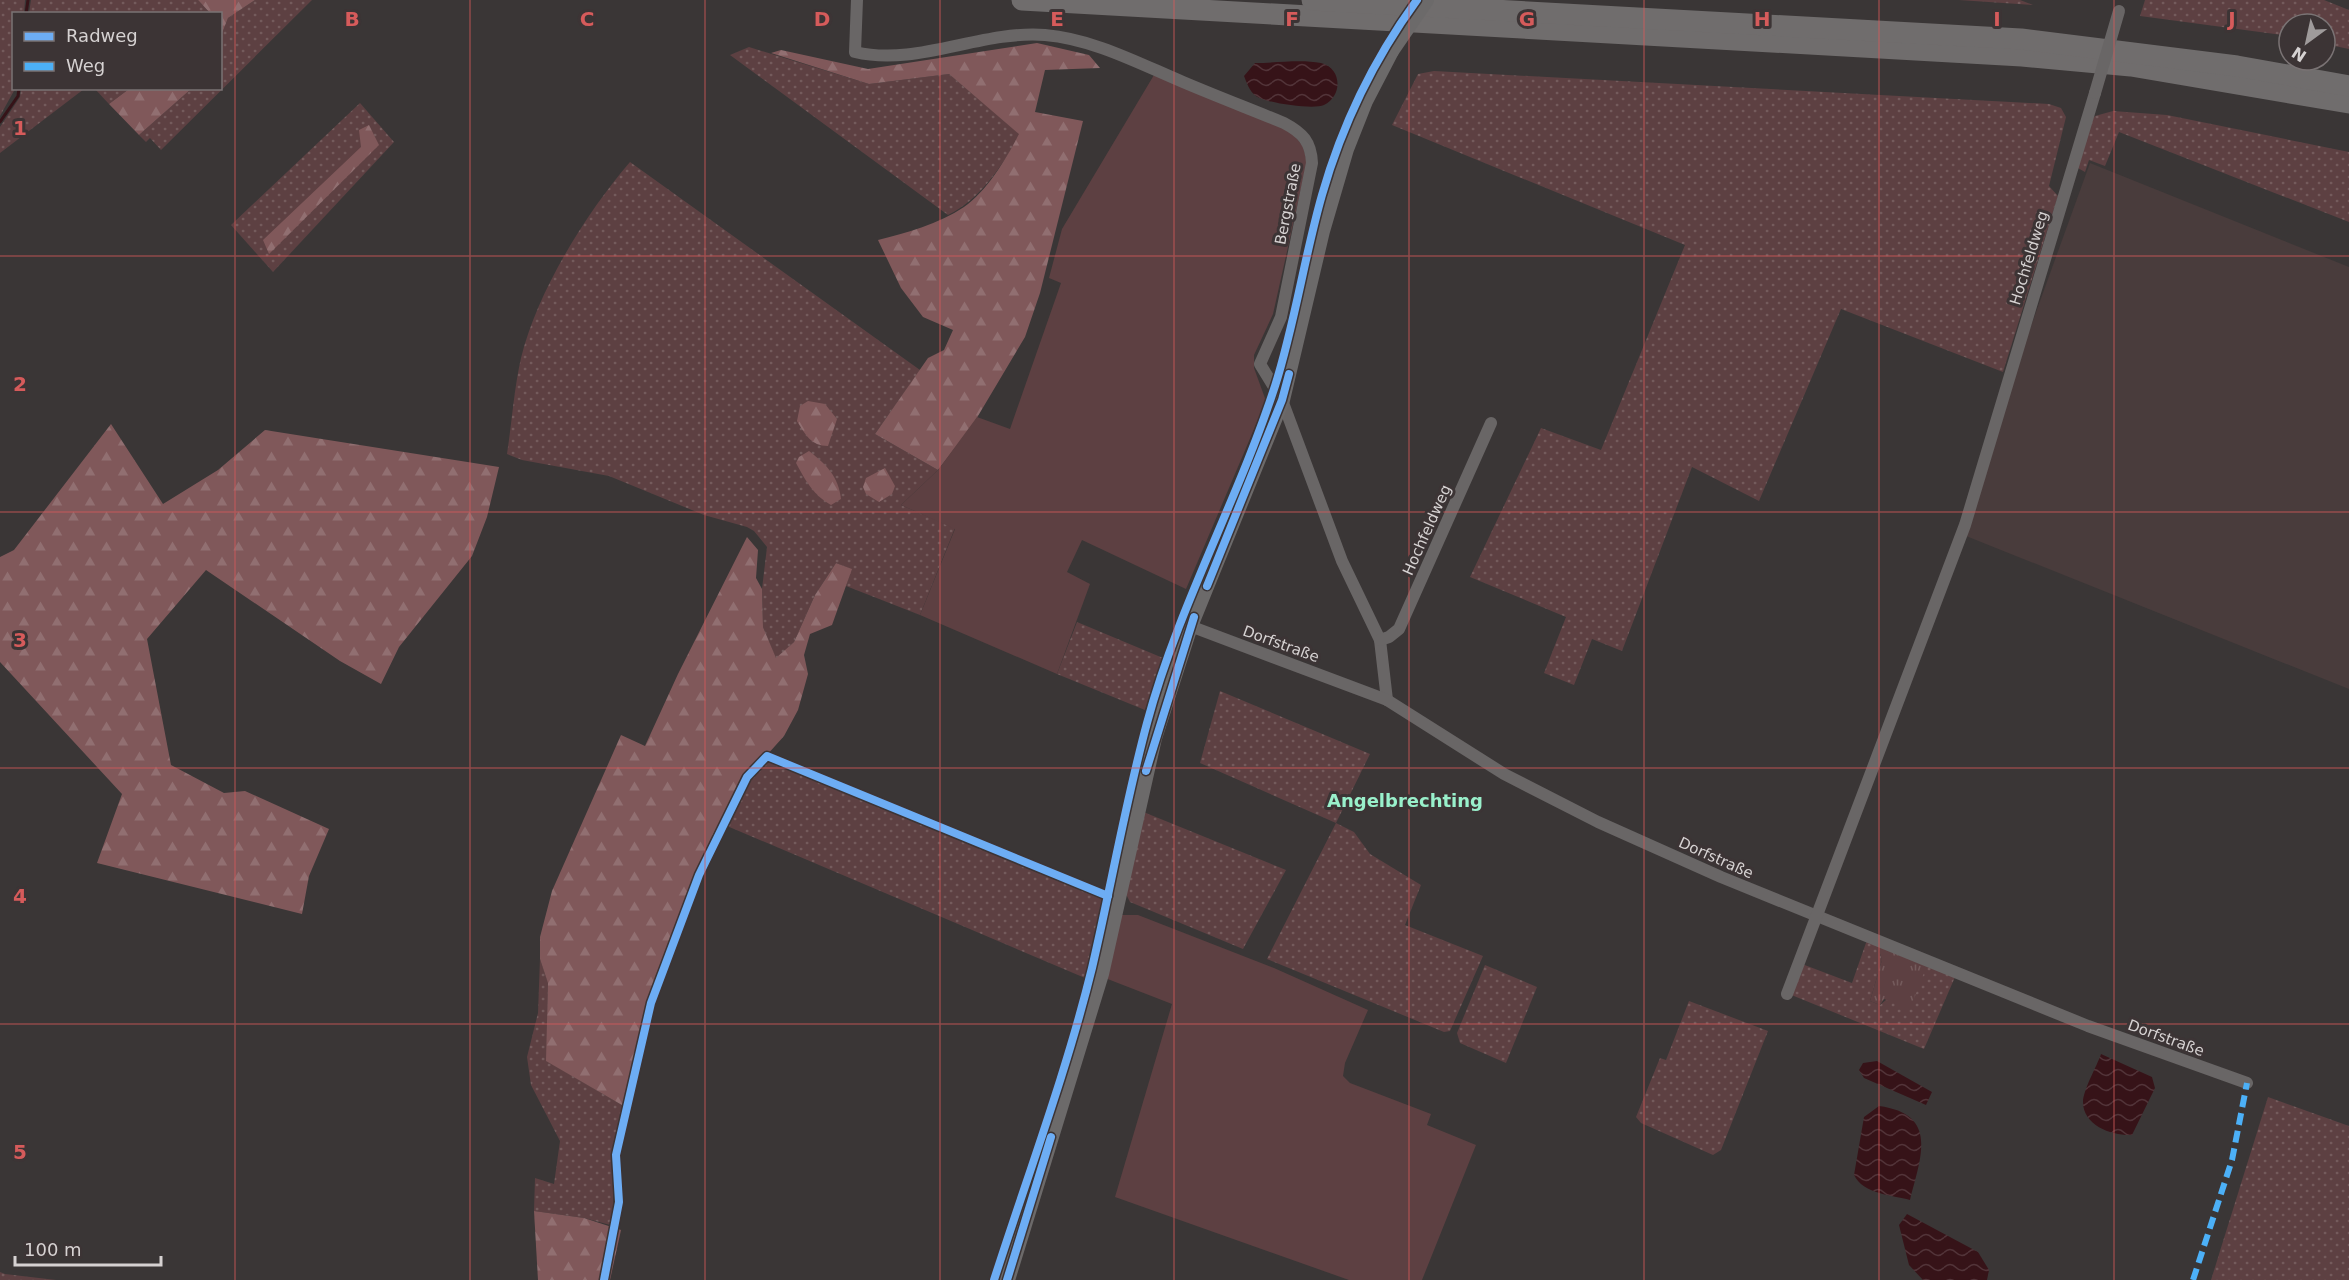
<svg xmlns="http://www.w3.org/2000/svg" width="2349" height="1280" font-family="'DejaVu Sans',sans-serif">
<defs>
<pattern id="grass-dots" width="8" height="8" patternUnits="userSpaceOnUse" patternTransform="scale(1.5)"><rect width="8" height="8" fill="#5d4042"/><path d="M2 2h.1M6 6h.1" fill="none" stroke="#745b5c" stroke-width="1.8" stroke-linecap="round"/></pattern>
<pattern id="forest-firs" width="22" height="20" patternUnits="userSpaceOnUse" patternTransform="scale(1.5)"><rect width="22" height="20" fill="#80585a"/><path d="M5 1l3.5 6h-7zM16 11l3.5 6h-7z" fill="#916f71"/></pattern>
<pattern id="park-tufts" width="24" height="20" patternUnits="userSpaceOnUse" patternTransform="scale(1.5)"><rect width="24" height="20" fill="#5d4042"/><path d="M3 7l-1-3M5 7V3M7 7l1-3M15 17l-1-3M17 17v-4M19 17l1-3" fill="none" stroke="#745b5c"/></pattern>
<pattern id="water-waves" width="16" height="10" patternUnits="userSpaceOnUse" patternTransform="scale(1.5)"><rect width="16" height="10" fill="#361318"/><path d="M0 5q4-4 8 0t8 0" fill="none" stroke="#523439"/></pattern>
</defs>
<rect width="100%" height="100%" fill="#3a3636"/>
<!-- built -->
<polygon fill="#493c3c" points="2090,163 2349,267 2349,689 1966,536 2023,348"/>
<!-- grass -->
<g fill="url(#grass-dots)">
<polygon points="0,0 25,0 24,13 14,14 15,89 0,116"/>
<polygon points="31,0 198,0 210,13 29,13"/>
<polygon points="255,0 312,0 161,150 150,138 146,142 139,135 191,89 220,88 221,36 228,18"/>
<polygon points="1959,0 2020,0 2033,5"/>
<polygon points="2145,0 2324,0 2349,10 2349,49 2325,44 2325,24 2289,24 2289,36 2140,16"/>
<path d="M749,47L869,84L949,74L1020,134C1002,166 981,199 948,215L730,55Z"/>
<polygon points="1434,71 2049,104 2061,108 2066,117 2049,186 2058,196 2003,372 1841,309 1759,501 1692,467 1622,651 1592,639 1574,685 1544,673 1566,617 1470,577 1541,428 1601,450 1685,245 1392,125 1418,74"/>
<polygon points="21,89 84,89 0,153 0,127 20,97"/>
<polygon points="95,89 129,89 109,104"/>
<polygon points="360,103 394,142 273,272 231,225"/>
<polygon points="2113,111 2167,115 2349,152 2349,222 2119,132 2105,166 2089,160 2085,172 2076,167 2088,125 2095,116"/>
<path d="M630,162L920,370L875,434L938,470L901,505L955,528L920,615L846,586L851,569L836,563L815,595L794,642L776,659L763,627L762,589L767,547L754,531L747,527L704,515L609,476L522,460L507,454C512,422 514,389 521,358C537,292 586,213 630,162Z"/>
<polygon points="1077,622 1163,658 1145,710 1057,674"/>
<polygon points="1220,691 1370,754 1336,823 1354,832 1370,854 1421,885 1405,925 1483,956 1450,1031 1444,1032 1267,959 1336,823 1200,763"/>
<polygon points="767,760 1102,899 1085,978 727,826 750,777"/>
<polygon points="1141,811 1286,870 1243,949 1130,902 1124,890"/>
<polygon points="1867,940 1877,944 1882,960 1870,1001 1880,1005 1927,965 1955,977 1924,1049 1789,994 1802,964 1852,983"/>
<polygon points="540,959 548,982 547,1061 627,1108 613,1178 614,1226 584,1218 534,1211 535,1178 554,1184 560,1141 531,1085 527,1057 538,1013"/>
<polygon points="1485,965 1537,987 1506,1063 1460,1043 1457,1033"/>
<polygon points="1689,1001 1768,1031 1721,1150 1713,1155 1641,1123 1636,1117 1660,1058 1666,1060"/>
<polygon points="2268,1097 2349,1126 2349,1280 2211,1280"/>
<polygon points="0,1272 5,1274 56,1280 0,1280"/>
</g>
<!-- forest -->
<g fill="url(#forest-firs)">
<polygon points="198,0 255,0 228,18 221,36 220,14 210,13"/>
<path d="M1037,43L1089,55L1100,68L1045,70L1035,112L1083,121L1040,293L1025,337L972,426L938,470L875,434L928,358L944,350L953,330L923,317L901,288L878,240C906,233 939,224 964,207C987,191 1006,159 1019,134L949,74L869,84L771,53L781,50L868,69Z"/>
<polygon points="129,89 129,88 191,89 139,135 109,104"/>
<polygon points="369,125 379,145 269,254 263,240 361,147 359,130"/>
<path d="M808,401L825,404L837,419L828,446C811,446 805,434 797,421L800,406Z"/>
<polygon points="111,424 163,504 218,470 265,430 499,467 487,517 472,556 399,647 381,684 340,661 206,570 147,639 171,765 224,793 245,791 329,829 309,876 302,914 97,863 122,794 0,662 0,557 14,550"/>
<path d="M809,451C827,465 838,476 841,499L831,505C814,496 805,480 796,463L799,457Z"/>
<polygon points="885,468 895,486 892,494 879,502 866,494 863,487 866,478"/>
<polygon points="747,537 758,550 756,578 762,589 763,627 776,658 794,642 815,595 836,563 852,569 832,625 810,634 804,655 808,674 798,710 784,736 747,777 699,875 651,1003 627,1108 546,1061 548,983 540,959 540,937 552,891 621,735 645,746 678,674"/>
<polygon points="534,1211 584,1218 621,1230 610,1280 538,1280"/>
</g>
<!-- park -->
<polygon fill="url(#park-tufts)" points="1877,944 1927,965 1910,1009 1884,999 1880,1005 1870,1001 1882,960"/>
<!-- garden -->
<g fill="#5d4042">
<polygon points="1154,75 1289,129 1303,146 1307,162 1273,314 1254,355 1254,368 1266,401 1186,589 1082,540 1067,572 1090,584 1057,674 920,615 955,529 901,505 938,470 977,417 1010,429 1061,283 1049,278 1062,229"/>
<polygon points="1119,915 1138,915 1274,968 1368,1010 1345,1063 1343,1076 1350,1083 1431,1114 1427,1125 1476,1145 1422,1280 1349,1280 1115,1197 1172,1004 1105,978"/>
</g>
<!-- water -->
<g fill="url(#water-waves)">
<path d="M1255,63C1275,63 1301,59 1321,63C1342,68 1343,96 1324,105C1314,110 1265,103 1256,96C1249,91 1247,83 1244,76Z"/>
<path d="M2101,1054L2152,1077L2155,1088L2132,1135C2113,1136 2083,1126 2083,1102C2083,1090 2097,1066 2101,1054Z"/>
<polygon points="1877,1061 1932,1092 1926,1105 1864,1078 1859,1070 1863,1063"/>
<path d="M1879,1106C1939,1114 1921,1157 1910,1200C1892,1195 1863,1194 1854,1175L1864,1117Z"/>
<polygon points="1907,1214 1978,1252 1989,1270 1987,1280 1923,1280 1909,1265 1899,1225"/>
</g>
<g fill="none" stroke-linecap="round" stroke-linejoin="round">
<!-- stream -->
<g stroke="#361318" stroke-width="3">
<polyline points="26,14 28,0"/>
<polyline points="0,122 18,96 19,88"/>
</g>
<!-- street -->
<g stroke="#696666" stroke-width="12">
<path d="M857,0L855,52C917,67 981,30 1045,35C1093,39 1138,63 1183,82C1216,96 1250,109 1284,123C1303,133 1311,142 1312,163L1281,317L1260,364L1282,400L1342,561L1380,640L1387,700"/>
<polyline points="1190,626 1387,700 1504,774 1598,822 1721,877 2088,1026 2247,1083"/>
<polyline points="1380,640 1389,637 1399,629 1491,423"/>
<polyline points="1787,994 1965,525 2095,93"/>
</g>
<!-- secondary -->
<polyline stroke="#6c6a6a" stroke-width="16" points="1007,1280 1101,974 1154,738 1190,626 1282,400 1322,231 1346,149 1365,101 1391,51"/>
<!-- highway -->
<g stroke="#706d6d" stroke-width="21">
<polyline points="1022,0 2022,56 2131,66 2349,103"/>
<polyline points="1312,0 2021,39 2237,66 2349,86"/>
</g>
<!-- street-bridge -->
<polyline stroke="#696666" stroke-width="12" points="2095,93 2119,11"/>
<!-- secondary-bridge -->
<polyline stroke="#6c6a6a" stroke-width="16" points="1391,51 1426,0"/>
<!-- quiet -->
<polyline stroke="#4cb0f7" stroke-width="6" stroke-dasharray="12 6" stroke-linecap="butt" points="2193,1280 2232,1160 2247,1083"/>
<defs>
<g id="cycleway">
<polyline points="1207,586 1282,400 1289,374"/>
<polyline points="1146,771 1194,617"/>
<polyline points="604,1280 619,1202 616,1155 651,1003 699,875 747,777 767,756 1108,896"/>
<path d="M994,1280C1027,1177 1066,1074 1092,968C1111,887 1125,804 1147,723C1178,607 1238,500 1275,386C1295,323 1304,258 1322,195C1342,125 1374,59 1417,0"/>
<polyline points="1007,1280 1051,1137"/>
</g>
</defs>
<!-- cycleway casing -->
<use href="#cycleway" stroke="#3c3435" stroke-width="11"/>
<!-- cycleway -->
<use href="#cycleway" stroke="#6dadf4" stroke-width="8"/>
</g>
<!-- grid -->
<path fill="none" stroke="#d65b5b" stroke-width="1.5" stroke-opacity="0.55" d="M235,0V1280M470,0V1280M705,0V1280M940,0V1280M1174,0V1280M1409,0V1280M1644,0V1280M1879,0V1280M2114,0V1280M0,256H2349M0,512H2349M0,768H2349M0,1024H2349"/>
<g text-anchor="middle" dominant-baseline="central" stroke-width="6" stroke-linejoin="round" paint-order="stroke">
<!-- street labels -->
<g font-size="15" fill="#d6d2d2" stroke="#3c3435">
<text transform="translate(1288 204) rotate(-79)">Bergstraße</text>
<text transform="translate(2029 258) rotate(-73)">Hochfeldweg</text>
<text transform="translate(1427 530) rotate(-66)">Hochfeldweg</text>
<text transform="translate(1281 644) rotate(20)">Dorfstraße</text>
<text transform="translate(1716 858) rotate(24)">Dorfstraße</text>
<text transform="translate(2166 1038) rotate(20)">Dorfstraße</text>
</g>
<!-- quarter labels -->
<g font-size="18" font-weight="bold" fill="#99f0cb" stroke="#3c3435">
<text x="1405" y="800">Angelbrechting</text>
</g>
</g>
<g font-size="20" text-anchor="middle" font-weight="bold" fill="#d65b5b" stroke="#3c3435" stroke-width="6" stroke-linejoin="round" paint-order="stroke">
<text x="352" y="26">B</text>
<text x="587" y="26">C</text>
<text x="822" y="26">D</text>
<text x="1057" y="26">E</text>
<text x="1292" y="26">F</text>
<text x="1527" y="26">G</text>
<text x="1762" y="26">H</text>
<text x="1997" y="26">I</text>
<text x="2232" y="26">J</text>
<text x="20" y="135">1</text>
<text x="20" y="391">2</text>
<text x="20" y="647">3</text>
<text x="20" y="903">4</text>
<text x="20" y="1159">5</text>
</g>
<!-- legend -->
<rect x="12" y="12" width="210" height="78" fill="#3c3435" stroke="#7a7374" stroke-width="1.5"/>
<rect x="24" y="32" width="30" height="9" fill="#6dadf4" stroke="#7a7374" stroke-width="1.5"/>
<text x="66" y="42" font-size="18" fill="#d6d2d2">Radweg</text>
<rect x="24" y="62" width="30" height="9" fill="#4cb0f7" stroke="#7a7374" stroke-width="1.5"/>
<text x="66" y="72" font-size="18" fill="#d6d2d2">Weg</text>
<!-- north arrow -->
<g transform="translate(2307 42) rotate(213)"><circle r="28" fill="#3c3435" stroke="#7a7374" stroke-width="1.5"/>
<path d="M0-4.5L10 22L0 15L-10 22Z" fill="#9f9b9b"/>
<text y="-9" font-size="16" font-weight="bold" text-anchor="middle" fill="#d6d2d2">N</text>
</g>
<!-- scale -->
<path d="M15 1256v9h146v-9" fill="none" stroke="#d6d2d2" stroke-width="3"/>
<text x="24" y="1256" font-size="18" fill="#d6d2d2" stroke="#3c3435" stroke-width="4.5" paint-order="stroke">100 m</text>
</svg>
